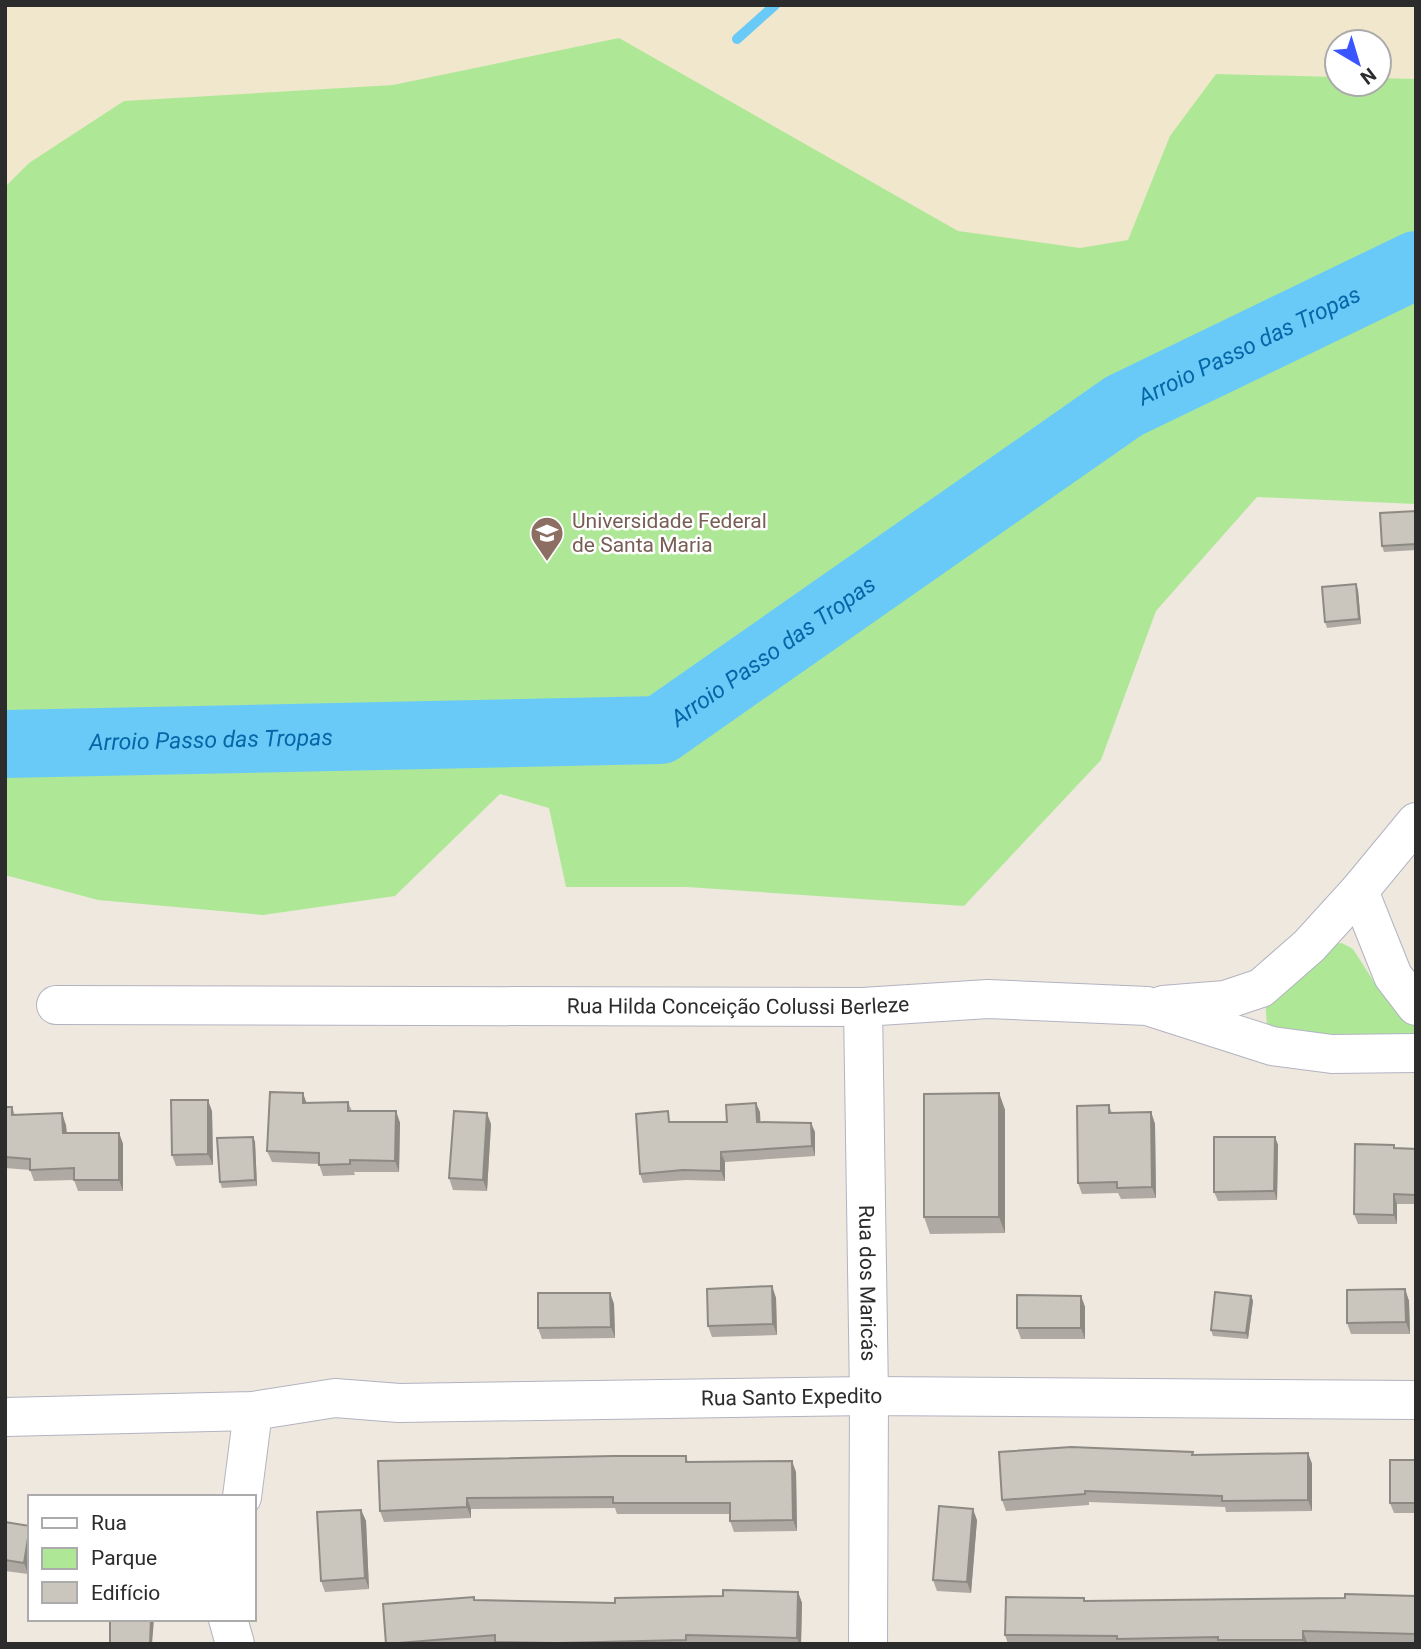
<svg xmlns="http://www.w3.org/2000/svg" width="1421" height="1649" font-family="Roboto,sans-serif">
<rect width="100%" height="100%" fill="#efe8de"/>
<!-- education -->
<path fill="#f1e7cc" fill-rule="evenodd" d="M5,5H1416V355L5,793ZM1337,42H1379V84H1337Z"/>
<!-- green -->
<g fill="#aee897">
<polygon points="619,38 958,231 1080,248 1128,240 1170,136 1216,74 1337,77 1337,84 1379,84 1379,78 1416,79 1416,504 1257,497 1156,611 1101,760 964,906 687,887 566,887 549,808 500,794 395,896 263,915 98,900 5,875 5,187 29,163 124,101 393,85"/>
<polygon points="1342,943 1353,949 1381,993 1416,1026 1416,1039 1324,1041 1267,1027 1265,997 1329,944"/>
</g>
<g fill="none" stroke-linecap="round" stroke-linejoin="round">
<!-- stream -->
<polyline stroke="#6acaf7" stroke-width="10" points="737,39 775,5"/>
<!-- river -->
<path stroke="#6acaf7" stroke-width="68" id="s1" d="M5,744L660,730L1124,406L1416,265"/>
<defs>
<g id="minor">
<polyline points="1359,891 1393,976 1416,1006"/>
<path id="s2" d="M56,1005L863,1007L988,999L1147,1006L1272,1046L1332,1054L1416,1053"/>
<polyline points="1163,1005 1225,1000 1261,988 1309,946 1359,891 1416,822"/>
<path id="s3" d="M863,1007L869,1396L868,1644"/>
<path id="s4" d="M5,1417L253,1411L335,1398L399,1403L869,1396L1416,1400"/>
<polyline points="242,1497 253,1411"/>
<polyline points="228,1619 235,1644"/>
</g>
</defs>
<!-- minor casing -->
<use href="#minor" stroke="#b2b3c1" stroke-width="40"/>
<!-- minor -->
<use href="#minor" stroke="#fff" stroke-width="38"/>
</g>
<!-- wall -->
<g fill="#aea9a3">
<polygon points="1416,511 1416,550 1384,552 1382,546"/>
<polygon points="1358,590 1361,624 1327,628 1325,622"/>
<polygon points="999,1093 1005,1110 1005,1233 930,1234 924,1217"/>
<polygon points="348,1102 352,1111 396,1111 400,1123 399,1172 354,1172 355,1175 323,1176 319,1164 272,1162 267,1151 307,1103"/>
<polygon points="1109,1105 1112,1113 1151,1112 1155,1124 1156,1198 1121,1199 1118,1193 1082,1194 1078,1183"/>
<polygon points="5,1107 12,1107 15,1115 66,1125 67,1133 119,1133 123,1144 123,1191 78,1191 74,1180 34,1181 30,1170 5,1168"/>
<polygon points="212,1111 213,1165 176,1166 172,1155"/>
<polygon points="760,1112 760,1122 815,1132 815,1156 725,1162 725,1181 686,1180 643,1183 640,1174 672,1122 727,1122"/>
<polygon points="491,1124 487,1191 453,1190 449,1178"/>
<polygon points="253,1137 255,1142 257,1186 222,1188 220,1182"/>
<polygon points="1275,1137 1278,1145 1277,1200 1218,1201 1214,1192"/>
<polygon points="1396,1148 1416,1149 1416,1204 1397,1204 1397,1224 1358,1224 1354,1214"/>
<polygon points="772,1286 776,1298 777,1335 712,1337 708,1326"/>
<polygon points="1405,1289 1409,1301 1410,1334 1351,1334 1347,1323"/>
<polygon points="610,1293 614,1304 615,1338 542,1339 538,1328"/>
<polygon points="1081,1296 1085,1307 1085,1339 1021,1339 1017,1328"/>
<polygon points="1251,1296 1253,1301 1248,1339 1213,1336 1211,1330"/>
<polygon points="1308,1453 1312,1464 1312,1511 1226,1512 1225,1507 1089,1502 1089,1505 1006,1511 1002,1500 1194,1455"/>
<polygon points="686,1456 688,1462 796,1472 797,1531 734,1532 730,1521 730,1514 617,1514 615,1508 471,1509 471,1518 384,1522 380,1511"/>
<polygon points="1416,1460 1416,1513 1394,1513 1390,1503"/>
<polygon points="361,1510 366,1521 369,1589 325,1592 321,1581"/>
<polygon points="977,1520 971,1593 937,1591 933,1580"/>
<polygon points="5,1522 30,1526 30,1565 28,1574 5,1571"/>
<polygon points="798,1592 802,1603 801,1644 386,1644 475,1600 615,1603"/>
<polygon points="1416,1596 1416,1644 1307,1642 1307,1644 1008,1644 1005,1635 1085,1601 1345,1598"/>
</g>
<!-- shaded-wall -->
<g fill="#8d8a84">
<polygon points="1356,584 1358,590 1361,624 1359,619"/>
<polygon points="303,1093 307,1104 303,1103"/>
<polygon points="999,1093 1005,1110 1005,1233 999,1217"/>
<polygon points="208,1100 212,1111 213,1165 208,1154"/>
<polygon points="756,1103 760,1112 761,1132 757,1122"/>
<polygon points="396,1111 400,1123 399,1172 395,1161"/>
<polygon points="1151,1112 1155,1124 1156,1198 1152,1187"/>
<polygon points="62,1113 66,1125 67,1144 63,1133"/>
<polygon points="487,1113 491,1124 487,1191 483,1180"/>
<polygon points="811,1123 815,1132 815,1156 812,1146"/>
<polygon points="119,1133 123,1144 123,1191 119,1180"/>
<polygon points="253,1137 255,1142 257,1186 255,1180"/>
<polygon points="1275,1137 1278,1145 1277,1200 1274,1191"/>
<polygon points="721,1152 725,1162 725,1181 721,1171"/>
<polygon points="1394,1194 1397,1204 1397,1224 1394,1215"/>
<polygon points="772,1286 776,1298 777,1335 773,1324"/>
<polygon points="1405,1289 1409,1301 1410,1334 1406,1322"/>
<polygon points="610,1293 614,1304 615,1338 611,1327"/>
<polygon points="1081,1296 1085,1307 1085,1339 1081,1328"/>
<polygon points="1251,1296 1253,1301 1248,1339 1246,1333"/>
<polygon points="1308,1453 1312,1464 1312,1511 1308,1500"/>
<polygon points="792,1461 796,1472 797,1531 793,1520"/>
<polygon points="467,1498 471,1509 471,1518 467,1507"/>
<polygon points="973,1509 977,1520 971,1593 967,1582"/>
<polygon points="361,1510 366,1521 369,1589 365,1578"/>
<polygon points="30,1530 30,1565 28,1574 24,1563"/>
<polygon points="798,1592 802,1603 801,1644 799,1644 797,1638"/>
<polygon points="151,1619 154,1619 152,1644 150,1644"/>
<polygon points="1303,1631 1307,1642 1307,1644 1304,1644 1303,1640"/>
</g>
<!-- building -->
<g fill="#cac5bd" stroke="#8d8a84" stroke-width="2">
<polygon points="1416,511 1416,544 1382,546 1380,513"/>
<polygon points="1356,584 1359,619 1325,622 1322,587"/>
<polygon points="270,1092 303,1093 303,1103 348,1102 348,1111 396,1111 395,1161 350,1160 350,1164 319,1165 319,1153 267,1151"/>
<polygon points="999,1093 999,1217 924,1217 924,1094"/>
<polygon points="171,1100 208,1100 208,1154 172,1155"/>
<polygon points="756,1103 757,1122 811,1123 812,1146 721,1152 721,1171 683,1170 640,1174 636,1114 668,1111 669,1122 727,1122 726,1105"/>
<polygon points="1109,1105 1109,1113 1151,1112 1152,1187 1117,1188 1117,1182 1078,1183 1077,1106"/>
<polygon points="5,1107 12,1107 12,1115 62,1113 63,1133 119,1133 119,1180 74,1180 74,1168 30,1170 30,1159 5,1157"/>
<polygon points="454,1111 487,1113 483,1180 449,1178"/>
<polygon points="253,1137 255,1180 220,1182 217,1138"/>
<polygon points="1214,1137 1275,1137 1274,1191 1214,1192"/>
<polygon points="1355,1144 1394,1145 1394,1148 1416,1149 1416,1195 1394,1194 1394,1215 1354,1214"/>
<polygon points="772,1286 773,1324 708,1326 707,1289"/>
<polygon points="1405,1289 1406,1322 1347,1323 1347,1290"/>
<polygon points="1215,1292 1251,1296 1246,1333 1211,1330"/>
<polygon points="538,1293 610,1293 611,1327 538,1328"/>
<polygon points="1017,1295 1081,1296 1081,1328 1017,1328"/>
<polygon points="1071,1447 1193,1452 1192,1455 1308,1453 1308,1500 1222,1501 1222,1496 1085,1491 1085,1494 1002,1500 999,1452"/>
<polygon points="613,1456 686,1456 686,1462 792,1461 793,1520 730,1521 730,1503 613,1503 613,1497 467,1498 467,1507 380,1511 378,1461"/>
<rect x="1390" y="1460" width="26" height="43"/>
<polygon points="939,1506 973,1509 967,1582 933,1580"/>
<polygon points="361,1510 365,1578 321,1581 317,1512"/>
<polygon points="5,1522 30,1526 24,1563 5,1560"/>
<polygon points="723,1590 798,1592 797,1638 686,1635 686,1640 557,1643 495,1642 495,1635 386,1644 383,1604 474,1597 474,1600 615,1603 615,1598 723,1596"/>
<polygon points="1345,1594 1416,1596 1416,1634 1303,1631 1303,1640 1218,1640 1218,1637 1117,1639 1117,1636 1005,1635 1006,1597 1084,1598 1084,1601 1345,1598"/>
<polygon points="110,1619 151,1619 150,1644 110,1644"/>
</g>
<!-- icons -->
<defs>
<symbol id="university-pin" viewBox="-11 -11 22 30"><path d="M0 17L-7.5 6A9.5 9.5 0 1 1 7.5 6Z" fill="#8d6e63" stroke="#fff"/><path d="M0-5L7-2L0 1L-7-2ZM-4 1L0 2.5L4 1V4Q0 6-4 4Z" fill="#fff"/></symbol>
</defs>
<g fill-rule="evenodd">
<use href="#university-pin" x="528" y="514" width="38" height="52"/>
</g>
<g text-anchor="middle" dominant-baseline="central" stroke-width="5" stroke-linejoin="round" paint-order="stroke">
<!-- education labels -->
<g font-size="21" fill="#785e54" stroke="#fff" text-anchor="start">
<text x="572" y="521">Universidade Federal<tspan x="572" dy="24">de Santa Maria</tspan></text>
</g>
<!-- street labels -->
<g font-size="21" fill="#2c2c2c" stroke="#fff">
<text stroke="none"><textPath href="#s2" startOffset="682">Rua Hilda Conceição Colussi Berleze</textPath></text>
<text stroke="none"><textPath href="#s3" startOffset="276">Rua dos Maricás</textPath></text>
<text stroke="none"><textPath href="#s4" startOffset="788">Rua Santo Expedito</textPath></text>
</g>
<!-- water labels -->
<g font-size="23" font-style="italic" fill="#0467a8" stroke="#fff">
<text stroke="none"><textPath href="#s1" startOffset="1360">Arroio Passo das Tropas</textPath></text>
<text stroke="none"><textPath href="#s1" startOffset="793">Arroio Passo das Tropas</textPath></text>
<text stroke="none"><textPath href="#s1" startOffset="206">Arroio Passo das Tropas</textPath></text>
</g>
</g>
<!-- border -->
<rect width="1421" height="1649" fill="none" stroke="#2c2c2c" stroke-width="14"/>
<!-- legend -->
<rect x="28" y="1495" width="228" height="126" fill="#ffffff" stroke="#ababab" stroke-width="2"/>
<rect x="42" y="1518" width="35" height="10" fill="#ffffff" stroke="#ababab" stroke-width="2"/>
<text x="91" y="1530" font-size="21" fill="#2c2c2c">Rua</text>
<rect x="42" y="1548" width="35" height="21" fill="#aee897" stroke="#ababab" stroke-width="2"/>
<text x="91" y="1565" font-size="21" fill="#2c2c2c">Parque</text>
<rect x="42" y="1582" width="35" height="21" fill="#cac5bd" stroke="#ababab" stroke-width="2"/>
<text x="91" y="1600" font-size="21" fill="#2c2c2c">Edifício</text>
<!-- north arrow -->
<g transform="translate(1358 63) rotate(142)"><circle r="33" fill="#ffffff" stroke="#ababab" stroke-width="2"/>
<path d="M0-5L12 26L0 18L-12 26Z" fill="#3a54ff"/>
<text y="-10" font-size="19" font-weight="bold" text-anchor="middle" fill="#2c2c2c">N</text>
</g>
</svg>
